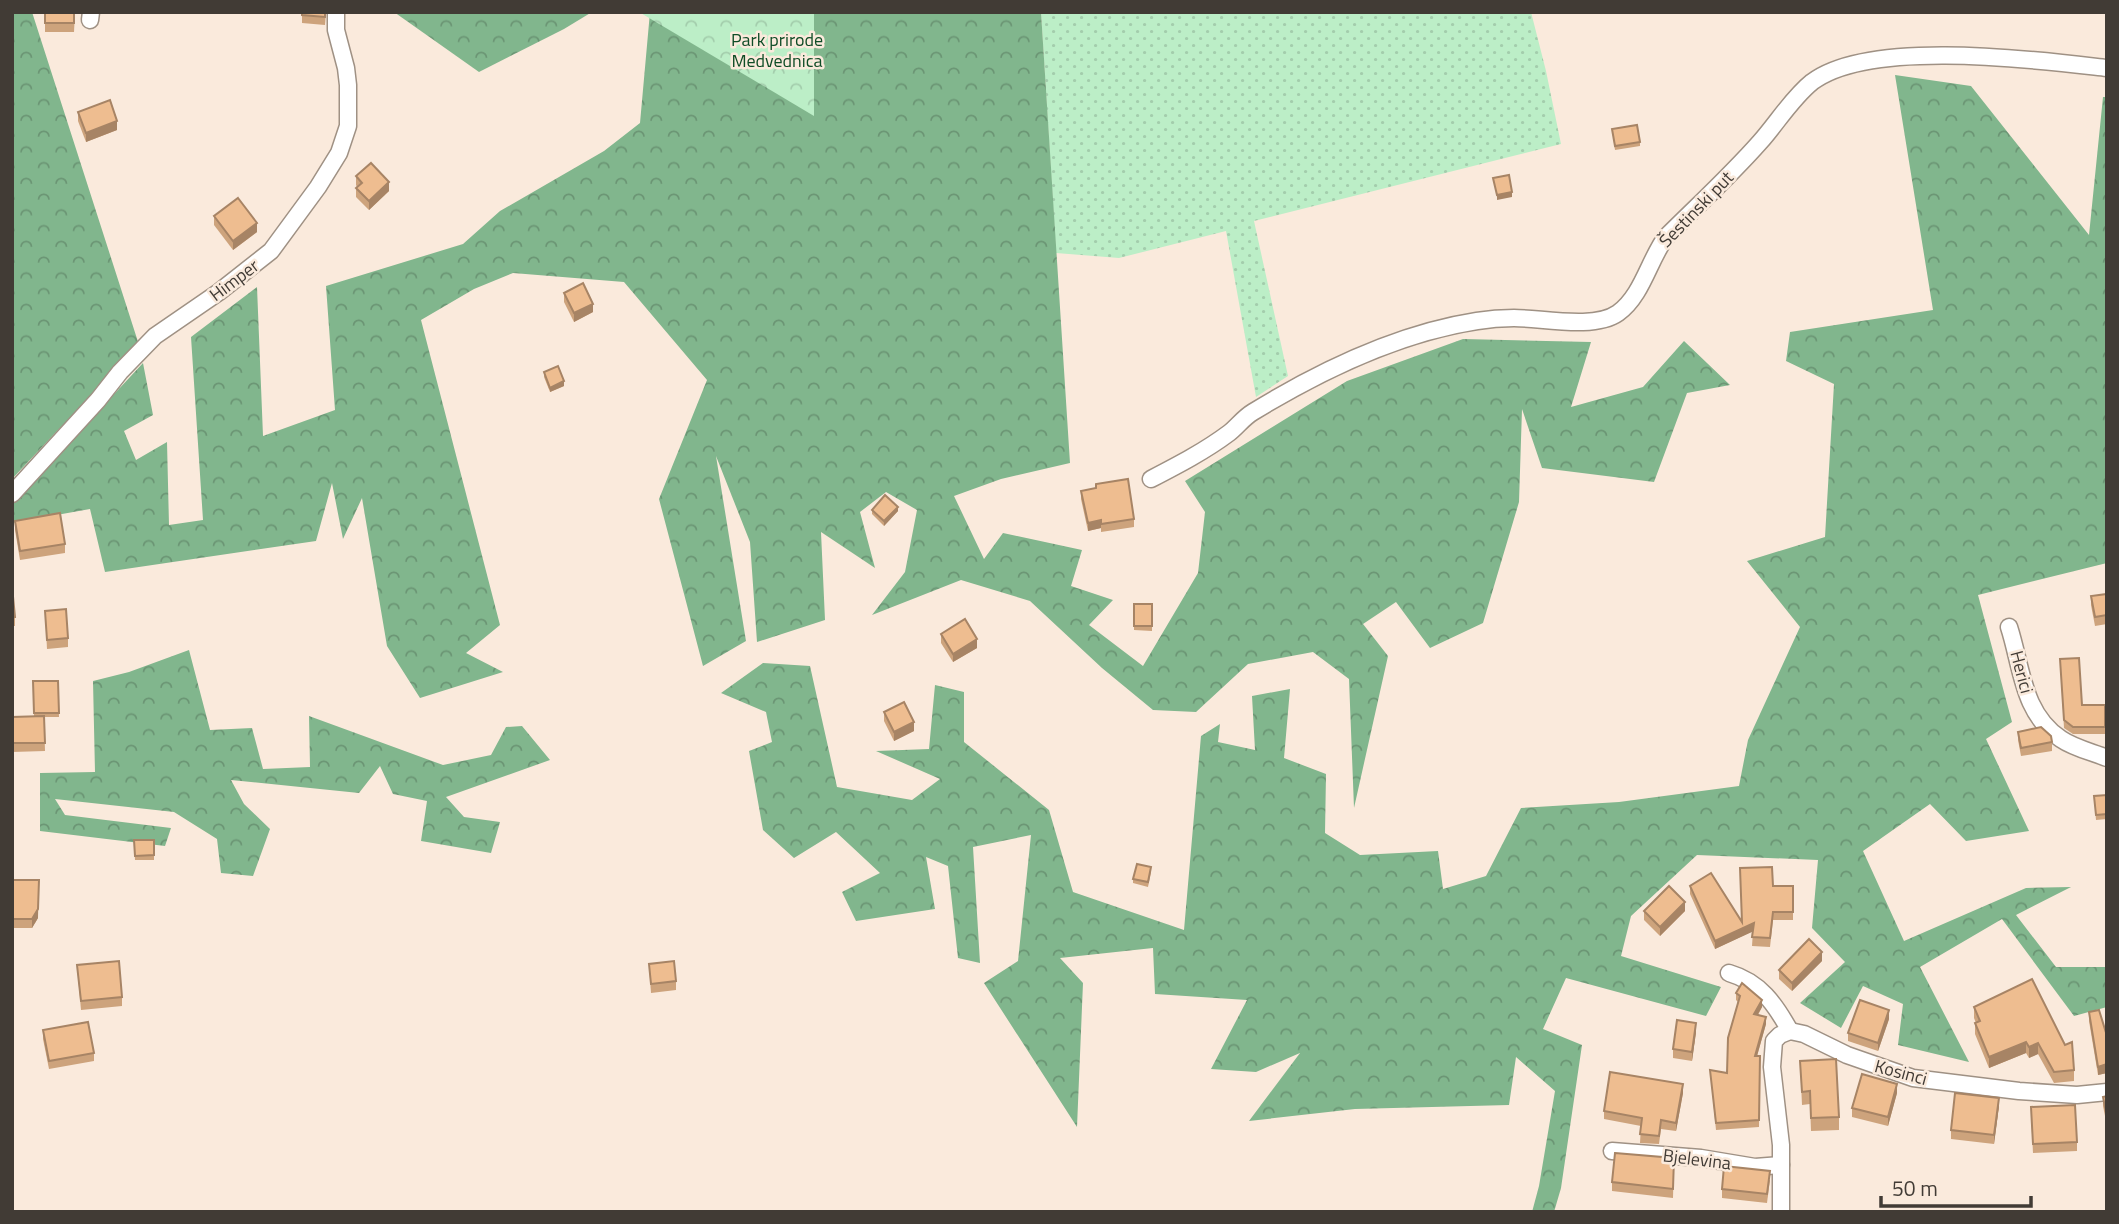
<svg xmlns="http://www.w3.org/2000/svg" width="2119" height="1224" font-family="'Titillium Web',sans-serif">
<defs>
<pattern id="grass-dots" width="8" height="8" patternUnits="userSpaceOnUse" patternTransform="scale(1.75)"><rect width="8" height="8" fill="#bceec7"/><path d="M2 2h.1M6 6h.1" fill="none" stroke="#a3cdac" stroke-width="1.8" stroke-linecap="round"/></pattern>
<pattern id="forest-crowns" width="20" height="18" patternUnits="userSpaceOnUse" patternTransform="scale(1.75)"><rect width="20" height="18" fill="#81b68d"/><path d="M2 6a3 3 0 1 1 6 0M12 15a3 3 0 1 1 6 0" fill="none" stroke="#6b9574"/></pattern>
<pattern id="park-crowns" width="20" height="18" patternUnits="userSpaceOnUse" patternTransform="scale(1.75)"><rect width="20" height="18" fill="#bceec7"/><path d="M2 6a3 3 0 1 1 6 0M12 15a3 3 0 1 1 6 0" fill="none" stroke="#a3cdac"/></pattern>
</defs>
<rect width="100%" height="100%" fill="#faeadc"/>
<!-- grass -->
<polygon fill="url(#grass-dots)" points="1041,12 1531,12 1546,71 1561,144 1254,221 1288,376 1256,397 1226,231 1119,258 1056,253"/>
<!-- forest -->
<g fill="url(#forest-crowns)">
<polygon points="12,12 32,12 140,348 59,429 12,479"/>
<polygon points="394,12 592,12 564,29 479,72"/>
<polygon points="650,12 1041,12 1070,463 1001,479 954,496 984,559 1003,533 1082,550 1071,586 1113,600 1089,625 1143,666 1198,573 1205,512 1185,481 1347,381 1463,339 1591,342 1571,407 1643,387 1684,341 1730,385 1687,393 1654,482 1542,468 1522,409 1519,502 1483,623 1430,648 1396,602 1363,624 1388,656 1354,808 1349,679 1313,652 1248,664 1196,712 1153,710 1102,668 1030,601 961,580 872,615 905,572 917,510 886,492 860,512 875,568 821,532 825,620 757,642 750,542 716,456 746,641 703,666 659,499 707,380 624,282 513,273 474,289 421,320 500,625 466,653 503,672 420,698 387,646 362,498 343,539 332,483 316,541 105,572 90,509 12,523 12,504 143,363 153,415 124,431 136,460 167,442 169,525 203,520 191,337 257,287 263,436 335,410 326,286 463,244 500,211 604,151 640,123"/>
<polygon points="1895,75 1971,86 2089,235 2103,97 2107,97 2107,563 1978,595 2012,722 1986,739 2029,831 1966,841 1930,804 1863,851 1904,941 2026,888 2071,887 2016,915 2056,967 2107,967 2107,1007 2074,1016 2002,919 1920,967 1969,1062 1898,1045 1903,1004 1863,986 1841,1028 1800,1003 1845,962 1812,928 1818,860 1697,855 1631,916 1621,956 1721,987 1706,1016 1566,978 1543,1029 1582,1045 1561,1188 1554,1212 1532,1212 1539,1186 1555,1091 1516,1057 1509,1105 1355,1109 1249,1121 1300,1053 1256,1072 1211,1069 1247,1000 1155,994 1153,948 1060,958 1083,983 1077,1127 984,983 1018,961 1031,835 973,847 980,963 958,958 948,866 926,857 935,909 856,921 842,892 880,873 836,832 794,858 763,830 749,751 772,742 766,712 721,693 763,663 810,666 837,787 912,800 940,779 876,751 929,749 935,685 964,692 964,742 1049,810 1073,892 1184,930 1201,736 1220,724 1218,742 1255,750 1252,696 1290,689 1284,758 1326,774 1325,833 1360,855 1438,851 1443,889 1486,876 1521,808 1619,802 1739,786 1748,740 1800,627 1747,561 1825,537 1834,384 1786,361 1790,332 1933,310"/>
<polygon points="189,650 210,730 252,728 263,769 310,767 309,716 443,765 491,755 506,727 522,726 550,760 446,797 464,817 500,822 491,853 421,841 427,801 393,794 380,766 359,793 231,780 244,804 270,829 253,876 221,873 217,839 174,812 55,799 65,815 171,828 165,846 40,831 40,773 95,772 93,681 129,672"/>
</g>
<!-- park -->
<polygon fill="url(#park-crowns)" points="639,12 814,12 814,116"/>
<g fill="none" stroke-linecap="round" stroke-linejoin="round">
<defs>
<g id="minor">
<polyline points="90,20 91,12"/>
<path d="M1151,479C1178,465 1205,451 1229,433C1237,427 1243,418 1253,412C1320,371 1399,333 1477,321C1489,319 1502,318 1514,318C1542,318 1594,330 1618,313C1642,296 1649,260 1666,237C1697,206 1730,176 1760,142C1777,123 1792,98 1812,82C1870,38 2036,60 2107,68"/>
<polyline points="12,494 98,400 120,372 155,336 219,292 271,251 318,187 339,153 348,126 348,85 346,68 336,30 336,12"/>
<path d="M2009,627C2022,667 2022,713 2061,739C2074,748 2092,752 2107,758"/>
<path d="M1729,973C1760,982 1775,1004 1790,1031"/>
<polyline points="1612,1151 1701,1158 1755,1167 1781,1165"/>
<polyline points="1781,1212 1781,1145 1772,1067 1774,1041 1780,1035 1790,1031 1804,1034 1847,1055 1913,1078 2019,1091 2077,1095 2107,1092"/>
</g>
</defs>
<!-- minor casing -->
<use href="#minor" stroke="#9f9184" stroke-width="19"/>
<!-- minor -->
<use href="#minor" stroke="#fff" stroke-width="16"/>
</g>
<!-- wall -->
<g fill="#cda37c">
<polygon points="45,12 75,12 74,32 45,32"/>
<polygon points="302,12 326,12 325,25 302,23"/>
<polygon points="78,112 117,130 86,142 78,121"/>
<polygon points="1612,129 1640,142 1640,146 1615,150"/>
<polygon points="356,176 389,191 369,210 356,197 356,188 357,187 356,185"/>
<polygon points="214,216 257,232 233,250 214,225"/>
<polygon points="564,293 593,312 574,322 564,302"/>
<polygon points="544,372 564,386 550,392 544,377"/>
<polygon points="1096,484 1134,519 1134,527 1101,532 1101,528 1088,531 1081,499 1081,491 1096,488"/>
<polygon points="872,510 898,511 884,526 872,514"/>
<polygon points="15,521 65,544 65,553 20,560 15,530"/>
<polygon points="12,586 15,617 15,626 12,626"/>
<polygon points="2107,594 2107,624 2095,626 2091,605 2091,596"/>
<polygon points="1134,604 1152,604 1152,631 1134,630"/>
<polygon points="45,611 68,638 68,647 47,649"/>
<polygon points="941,634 977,648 953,662 941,643"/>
<polygon points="2060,659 2082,705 2105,705 2105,734 2073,734 2064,728"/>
<polygon points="33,681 58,681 59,717 44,717 45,751 12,752 12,717 34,717"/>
<polygon points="884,712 914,731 894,741 884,721"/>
<polygon points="2018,732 2052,742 2052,751 2021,756 2018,740"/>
<polygon points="2107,795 2107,819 2096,820 2094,796"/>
<polygon points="134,840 154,840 154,860 135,860"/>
<polygon points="1151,872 1148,887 1133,883 1133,879"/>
<polygon points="12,880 39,880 38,918 32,928 13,928"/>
<polygon points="1690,886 1742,921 1773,886 1793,886 1793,920 1773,920 1770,947 1752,946 1753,931 1715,949 1690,894"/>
<polygon points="1644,911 1685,911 1660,936 1644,920"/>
<polygon points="1822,961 1792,991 1779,979 1779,970"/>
<polygon points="649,964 676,981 676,990 651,993"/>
<polygon points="77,965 122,997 122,1006 81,1010"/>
<polygon points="2032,979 2074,1070 2074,1081 2054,1083 2038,1054 2029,1058 2026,1053 1989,1068 1975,1034 1975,1023 1976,1023 1974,1018 1974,1007"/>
<polygon points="1736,993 1762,1007 1758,1015 1766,1024 1757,1056 1760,1056 1759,1127 1716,1130 1710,1070 1727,1073 1738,1002 1736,1000"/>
<polygon points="2089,1012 2107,1036 2107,1073 2098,1075 2089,1021"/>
<polygon points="1889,1019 1878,1051 1848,1041 1848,1033"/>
<polygon points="43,1030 94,1053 94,1061 49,1069 43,1039"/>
<polygon points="1696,1032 1692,1061 1673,1058 1673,1049"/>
<polygon points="1800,1061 1839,1117 1839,1130 1811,1131 1810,1104 1802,1105"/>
<polygon points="1683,1093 1676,1131 1661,1129 1659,1144 1640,1143 1641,1126 1604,1119 1604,1111"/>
<polygon points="1897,1093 1888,1126 1852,1117 1852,1108"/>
<polygon points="2107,1096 2107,1126 2103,1106 2103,1097"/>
<polygon points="1999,1106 1994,1144 1951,1139 1951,1130"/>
<polygon points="2031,1115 2077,1142 2077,1151 2033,1153"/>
<polygon points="1674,1158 1673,1198 1612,1191 1612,1182"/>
<polygon points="1770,1180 1767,1203 1722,1198 1722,1189"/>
</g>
<!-- shaded-wall -->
<g fill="#a78465">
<polygon points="117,121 117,130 86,142 86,133"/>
<polygon points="389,182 389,191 369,210 369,201"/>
<polygon points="1512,192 1512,197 1497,200 1497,195"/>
<polygon points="257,223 257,232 233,250 233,241"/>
<polygon points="593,304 593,312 574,322 574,313"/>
<polygon points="564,381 564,386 550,392 550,388"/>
<polygon points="898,507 898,511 884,526 884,521"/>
<polygon points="1101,520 1101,528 1088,531 1088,523"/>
<polygon points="977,639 977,648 953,662 953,654"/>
<polygon points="914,722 914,731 894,741 894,732"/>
<polygon points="1685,902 1685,911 1660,936 1660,927"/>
<polygon points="38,909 38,918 32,928 32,919"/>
<polygon points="1754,923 1754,931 1715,949 1715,941"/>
<polygon points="1822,952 1822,961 1792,991 1792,983"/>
<polygon points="1762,1000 1762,1007 1754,1021 1754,1014"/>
<polygon points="1889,1010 1889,1019 1878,1051 1878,1043"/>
<polygon points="1766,1017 1766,1024 1755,1063 1755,1056"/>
<polygon points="1696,1023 1696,1032 1692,1061 1692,1052"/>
<polygon points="2026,1042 2026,1053 1989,1068 1989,1057"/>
<polygon points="2038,1043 2038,1054 2029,1058 2029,1047"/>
<polygon points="2107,1064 2107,1073 2098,1075 2098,1067"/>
<polygon points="1683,1084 1683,1093 1676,1131 1676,1123"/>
<polygon points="1897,1084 1897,1093 1888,1126 1888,1117"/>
<polygon points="1999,1098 1999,1106 1994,1144 1994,1135"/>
</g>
<!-- building -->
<g fill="#eebd90" stroke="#a78465" stroke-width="2">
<rect x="45" y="12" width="29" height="11"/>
<polygon points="302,12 325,12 325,17 302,15"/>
<polygon points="110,100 117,121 86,133 78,112"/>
<polygon points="1637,125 1640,142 1615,146 1612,129"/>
<polygon points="371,163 389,182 369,201 356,188 362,183 356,176"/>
<polygon points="1509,175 1512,192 1497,195 1493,178"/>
<polygon points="238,198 257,223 233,241 214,216"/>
<polygon points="583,283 593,304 574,313 564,293"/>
<polygon points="558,366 564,381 550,388 544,372"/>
<polygon points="1128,479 1134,519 1101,524 1101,520 1088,523 1081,491 1096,488 1096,484"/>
<polygon points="885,495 898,507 884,521 872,510"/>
<polygon points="60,513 65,544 20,551 15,521"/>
<polygon points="12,586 15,617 12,617"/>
<polygon points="2107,594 2107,615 2095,617 2091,596"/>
<rect x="1134" y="604" width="18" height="22"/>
<polygon points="66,609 68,638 47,640 45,611"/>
<polygon points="965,619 977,639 953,654 941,634"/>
<polygon points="2079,658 2082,705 2105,705 2105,727 2073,727 2064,720 2060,659"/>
<polygon points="33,681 58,681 59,713 34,713"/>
<polygon points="904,702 914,722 894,732 884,712"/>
<polygon points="44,716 45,743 12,743 12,717"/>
<polygon points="2041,727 2051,736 2052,742 2021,748 2018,732"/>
<polygon points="2107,795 2107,814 2096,815 2094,796"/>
<polygon points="134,840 154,840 154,855 135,856"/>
<polygon points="1137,864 1151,867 1148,882 1133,879"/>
<polygon points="1772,867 1773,886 1793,886 1793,912 1773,912 1770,938 1752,937 1754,923 1715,941 1690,886 1711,873 1742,922 1740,868"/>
<polygon points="12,880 39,880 38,909 32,919 13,919"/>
<polygon points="1669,886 1685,902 1660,927 1644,911"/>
<polygon points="1809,939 1822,952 1792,983 1779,970"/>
<polygon points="119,961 122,997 81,1001 77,965"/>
<polygon points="674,961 676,981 651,984 649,964"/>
<polygon points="2032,979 2065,1045 2072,1042 2074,1070 2054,1072 2038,1043 2029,1047 2026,1042 1989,1057 1975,1023 1980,1021 1974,1007"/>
<polygon points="1742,983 1762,1000 1754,1014 1766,1017 1755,1056 1760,1056 1759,1120 1716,1123 1710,1070 1727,1073 1728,1038 1740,996 1736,993"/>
<polygon points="1860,1000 1889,1010 1878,1043 1848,1033"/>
<polygon points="2099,1010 2107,1036 2107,1064 2098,1067 2089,1012"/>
<polygon points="1677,1020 1696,1023 1692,1052 1673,1049"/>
<polygon points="88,1022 94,1053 49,1061 43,1030"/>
<polygon points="1836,1059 1839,1117 1811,1118 1810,1091 1802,1092 1800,1061"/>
<polygon points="1610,1072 1683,1084 1676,1123 1661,1120 1659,1136 1640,1134 1642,1118 1604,1111"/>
<polygon points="1862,1074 1897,1084 1888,1117 1852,1108"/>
<polygon points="1955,1093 1999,1098 1994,1135 1951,1130"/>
<polygon points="2107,1096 2107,1117 2103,1097"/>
<polygon points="2075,1105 2077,1142 2033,1144 2031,1107"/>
<polygon points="1615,1153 1674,1158 1673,1189 1612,1182"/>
<polygon points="1724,1166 1770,1171 1767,1194 1722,1189"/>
</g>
<g text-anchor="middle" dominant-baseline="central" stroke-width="5" stroke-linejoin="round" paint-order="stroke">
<!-- park labels -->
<g font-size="18" fill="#0f4c26" stroke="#faeadc">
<text x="777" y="39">Park prirode<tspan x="777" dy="21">Medvednica</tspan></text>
</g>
<!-- street labels -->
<g font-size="18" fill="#413b35" stroke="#faeadc">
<text transform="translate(1696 209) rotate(-46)">Šestinski put</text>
<text transform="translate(234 280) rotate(-37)">Himper</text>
<text transform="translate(2022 672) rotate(75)">Herici</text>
<text transform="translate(1901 1072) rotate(15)">Kosinci</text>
<text transform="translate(1697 1159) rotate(7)">Bjelevina</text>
</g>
</g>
<!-- border -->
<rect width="2119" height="1224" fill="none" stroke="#413b35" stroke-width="28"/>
<!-- scale -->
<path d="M1881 1196v10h150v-10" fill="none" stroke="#413b35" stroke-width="3.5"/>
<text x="1892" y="1196" font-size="21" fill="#413b35" stroke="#faeadc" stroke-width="5" paint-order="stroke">50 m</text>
</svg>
